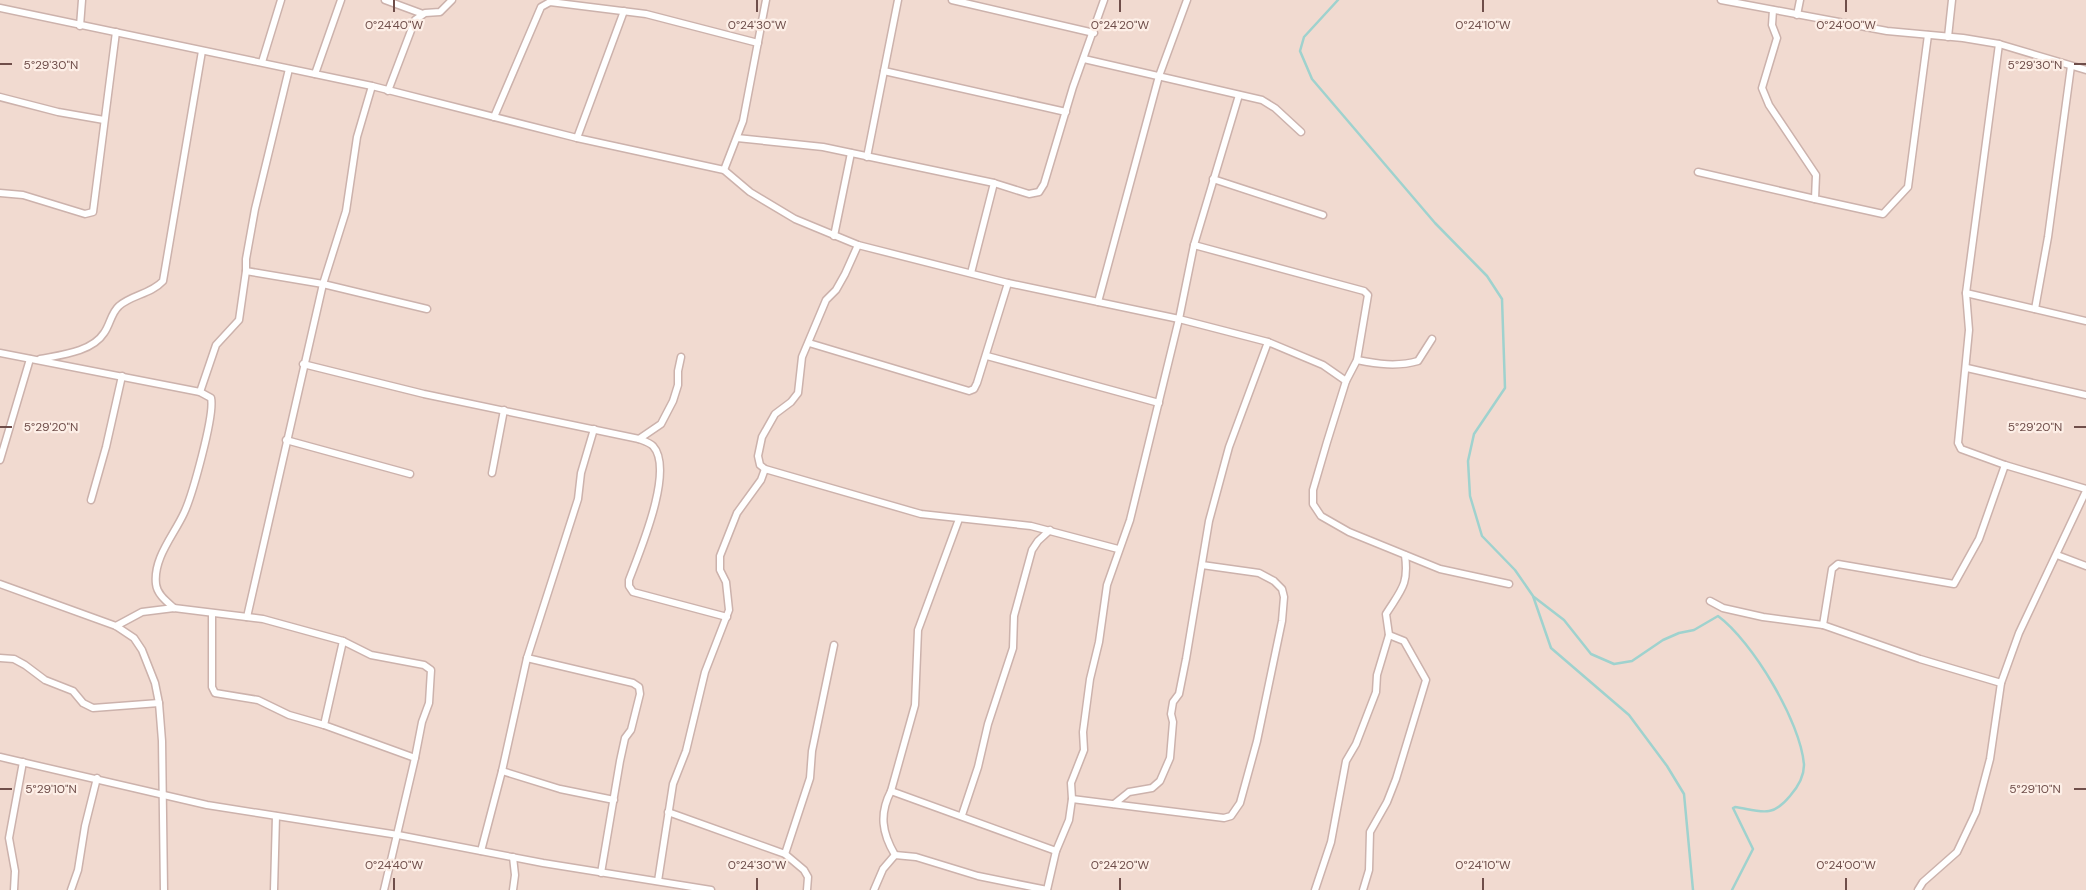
<svg xmlns="http://www.w3.org/2000/svg" width="2086" height="890" font-family="'DM Sans',sans-serif">
<rect width="100%" height="100%" fill="#faeae1"/>
<!-- residential -->
<rect fill="#f1dad0" x="0" y="0" width="2086" height="890"/>
<g fill="none" stroke-linecap="round" stroke-linejoin="round">
<!-- stream -->
<g stroke="#9fd2ce" stroke-width="2.5">
<polyline points="1338,0 1304,37 1300,51 1312,79 1435,223 1487,276 1502,299 1505,388 1474,434 1468,461 1470,496 1482,536 1515,570 1533,596 1551,648 1629,715 1667,766 1684,794 1693,890"/>
<path d="M1534,597L1564,620L1591,654L1614,664L1632,661L1663,640L1679,633L1694,630L1718,616C1752,641 1801,722 1804,765C1804,776 1797,788 1790,796C1785,802 1777,810 1769,811C1759,813 1745,808 1735,807L1733,808L1753,849L1732,890"/>
</g>
<defs>
<g id="street">
<polyline points="385,0 423,14"/>
<polyline points="952,0 1094,33"/>
<polyline points="1721,0 1887,31 1963,38 1999,44 2086,70"/>
<polyline points="0,8 372,86 577,138 724,170 750,192 795,219 858,245 1008,283 1179,319 1268,342 1323,365 1346,381"/>
<polyline points="1773,10 1772,25 1777,38 1762,88 1769,105 1816,175 1815,199 1883,214 1908,187 1928,35"/>
<polyline points="1797,15 1800,0"/>
<polyline points="80,26 82,0"/>
<polyline points="1948,37 1952,0"/>
<polyline points="1084,59 1262,100 1275,108 1301,132"/>
<polyline points="262,62 281,0"/>
<polyline points="289,69 255,209 246,259 246,271 323,284 427,309"/>
<polyline points="884,71 1066,112"/>
<polyline points="315,74 341,0"/>
<polyline points="388,91 415,20 425,13 440,12 452,0"/>
<polyline points="0,97 58,112 104,120"/>
<polyline points="494,117 541,7 550,2 646,14 758,43"/>
<polyline points="577,138 624,11"/>
<polyline points="737,138 823,147 994,183 1029,194 1039,192 1044,184 1073,87 1104,0"/>
<polyline points="867,157 898,0"/>
<polyline points="724,170 743,121 766,0"/>
<polyline points="1698,172 1815,199"/>
<polyline points="1213,179 1323,215"/>
<polyline points="0,193 23,195 85,214 93,212 116,32"/>
<polyline points="834,236 851,153"/>
<polyline points="858,245 845,274 836,290 826,300 802,357 798,393 791,402 775,414 762,437 758,456 760,465 765,469 921,514 1031,526 1118,549"/>
<polyline points="1194,245 1364,291 1368,295 1357,360 1346,381 1327,442 1313,490 1313,504 1321,516 1349,532 1440,569 1509,584"/>
<polyline points="971,273 994,183"/>
<polyline points="1966,293 2086,321"/>
<polyline points="1098,302 1159,76 1187,0"/>
<polyline points="2035,309 2048,237 2071,66"/>
<polyline points="809,343 969,391 974,389 977,383 1008,283"/>
<path d="M0,353L200,392L211,398C215,415 192,496 184,513C174,535 153,558 156,584C157,594 166,601 174,608"/>
<polyline points="987,356 1159,403"/>
<path d="M40,359C60,355 92,352 104,333C110,325 111,313 119,306C131,295 151,294 163,281L202,51"/>
<path d="M1357,360C1377,364 1397,367 1418,361L1432,339"/>
<path d="M303,364L424,394L639,439C644,441 650,443 653,446C675,470 639,553 629,580V586L633,592L727,617"/>
<polyline points="1967,368 2086,395"/>
<polyline points="200,392 216,345 239,320 246,271"/>
<polyline points="639,439 661,424 673,401 678,385 678,371 681,357"/>
<polyline points="286,440 410,474"/>
<polyline points="0,460 30,359"/>
<polyline points="2005,465 2086,489"/>
<polyline points="492,473 504,410"/>
<polyline points="91,500 106,447 122,376"/>
<polyline points="2057,555 2086,566"/>
<polyline points="0,584 116,626 134,638 142,650 155,683 159,703 162,741 164,890"/>
<polyline points="1710,601 1723,608 1763,617 1823,625 1920,659 2001,683"/>
<polyline points="212,614 212,687 215,693 258,700 289,715 324,725"/>
<polyline points="247,617 323,284 346,211 357,137 372,86"/>
<polyline points="1823,625 1832,569 1838,564 1954,584 1979,539 2005,465 1961,449 1958,443 1969,330 1966,293 1999,44"/>
<polyline points="116,626 142,612 174,608 263,619 343,641 324,725 415,758 384,890"/>
<polyline points="343,641 371,655 424,665 431,670 429,703 422,722 415,758"/>
<polyline points="0,658 14,659 25,665 45,680 73,691 83,703 93,708 159,703"/>
<polyline points="527,658 633,683 639,687 640,694 631,730 625,738 620,761 601,873"/>
<polyline points="0,757 207,805 398,835 543,863 711,890"/>
<polyline points="502,771 560,789 614,800"/>
<polyline points="891,791 1056,851"/>
<polyline points="1072,799 1224,818 1231,816 1240,803 1257,741 1282,621 1284,597 1282,589 1274,581 1259,573 1202,565"/>
<polyline points="1114,804 1129,792 1152,788 1160,781 1170,758 1173,722 1171,714 1173,702 1179,694 1186,659 1209,521 1229,447 1268,342"/>
<polyline points="668,812 785,854 804,870 808,877 807,890"/>
<polyline points="962,815 978,767 988,724 1013,648 1014,616 1032,550 1038,541 1050,530"/>
<polyline points="481,851 502,771 527,658 578,499 581,473 594,429"/>
<polyline points="785,854 810,778 812,751 834,645"/>
<path d="M895,855C882,833 879,814 891,791L915,705L918,630L959,519"/>
<polyline points="658,881 673,784 686,751 705,672 729,610 726,582 720,570 720,556 737,513 761,480 765,469"/>
<polyline points="14,890 15,871 9,838 23,762"/>
<polyline points="71,890 78,870 85,826 97,778"/>
<polyline points="274,890 276,816"/>
<polyline points="513,890 515,875 513,857"/>
<polyline points="874,890 883,869 895,855 916,857 978,876 1047,890"/>
<polyline points="1047,890 1056,851 1069,820 1072,799 1071,783 1084,750 1083,732 1090,679 1099,642 1107,585 1130,520 1179,319 1194,245 1239,95"/>
<path d="M1315,890L1331,842L1346,761L1356,744L1376,692L1377,675L1389,635L1386,614C1401,590 1409,585 1405,555"/>
<polyline points="1363,890 1369,870 1370,832 1387,802 1396,779 1426,680 1404,641 1389,635"/>
<polyline points="1918,890 1923,882 1957,852 1976,812 1990,759 2001,683 2019,633 2086,491"/>
</g>
</defs>
<!-- street casing -->
<use href="#street" stroke="#ccb2ac" stroke-width="9"/>
<!-- street -->
<use href="#street" stroke="#fff" stroke-width="6"/>
</g>
<!-- ticks -->
<path fill="none" stroke="#6f4e4a" stroke-width="2" d="M394,0V12M757,0V12M1120,0V12M1483,0V12M1846,0V12M0,64H12M2074,64H2086M0,427H12M2074,427H2086M0,789H12M2074,789H2086M394,878V890M757,878V890M1120,878V890M1483,878V890M1846,878V890"/>
<g font-size="12" text-anchor="middle" fill="#6f4e4a" stroke="#fdefe7" stroke-width="4.5" stroke-linejoin="round" paint-order="stroke">
<text x="394" y="29">0°24'40"W</text>
<text x="757" y="29">0°24'30"W</text>
<text x="1120" y="29">0°24'20"W</text>
<text x="1483" y="29">0°24'10"W</text>
<text x="1846" y="29">0°24'00"W</text>
<text x="51" y="69">5°29'30"N</text>
<text x="2035" y="69">5°29'30"N</text>
<text x="51" y="431">5°29'20"N</text>
<text x="2035" y="431">5°29'20"N</text>
<text x="51" y="793">5°29'10"N</text>
<text x="2035" y="793">5°29'10"N</text>
<text x="394" y="869">0°24'40"W</text>
<text x="757" y="869">0°24'30"W</text>
<text x="1120" y="869">0°24'20"W</text>
<text x="1483" y="869">0°24'10"W</text>
<text x="1846" y="869">0°24'00"W</text>
</g>
</svg>
